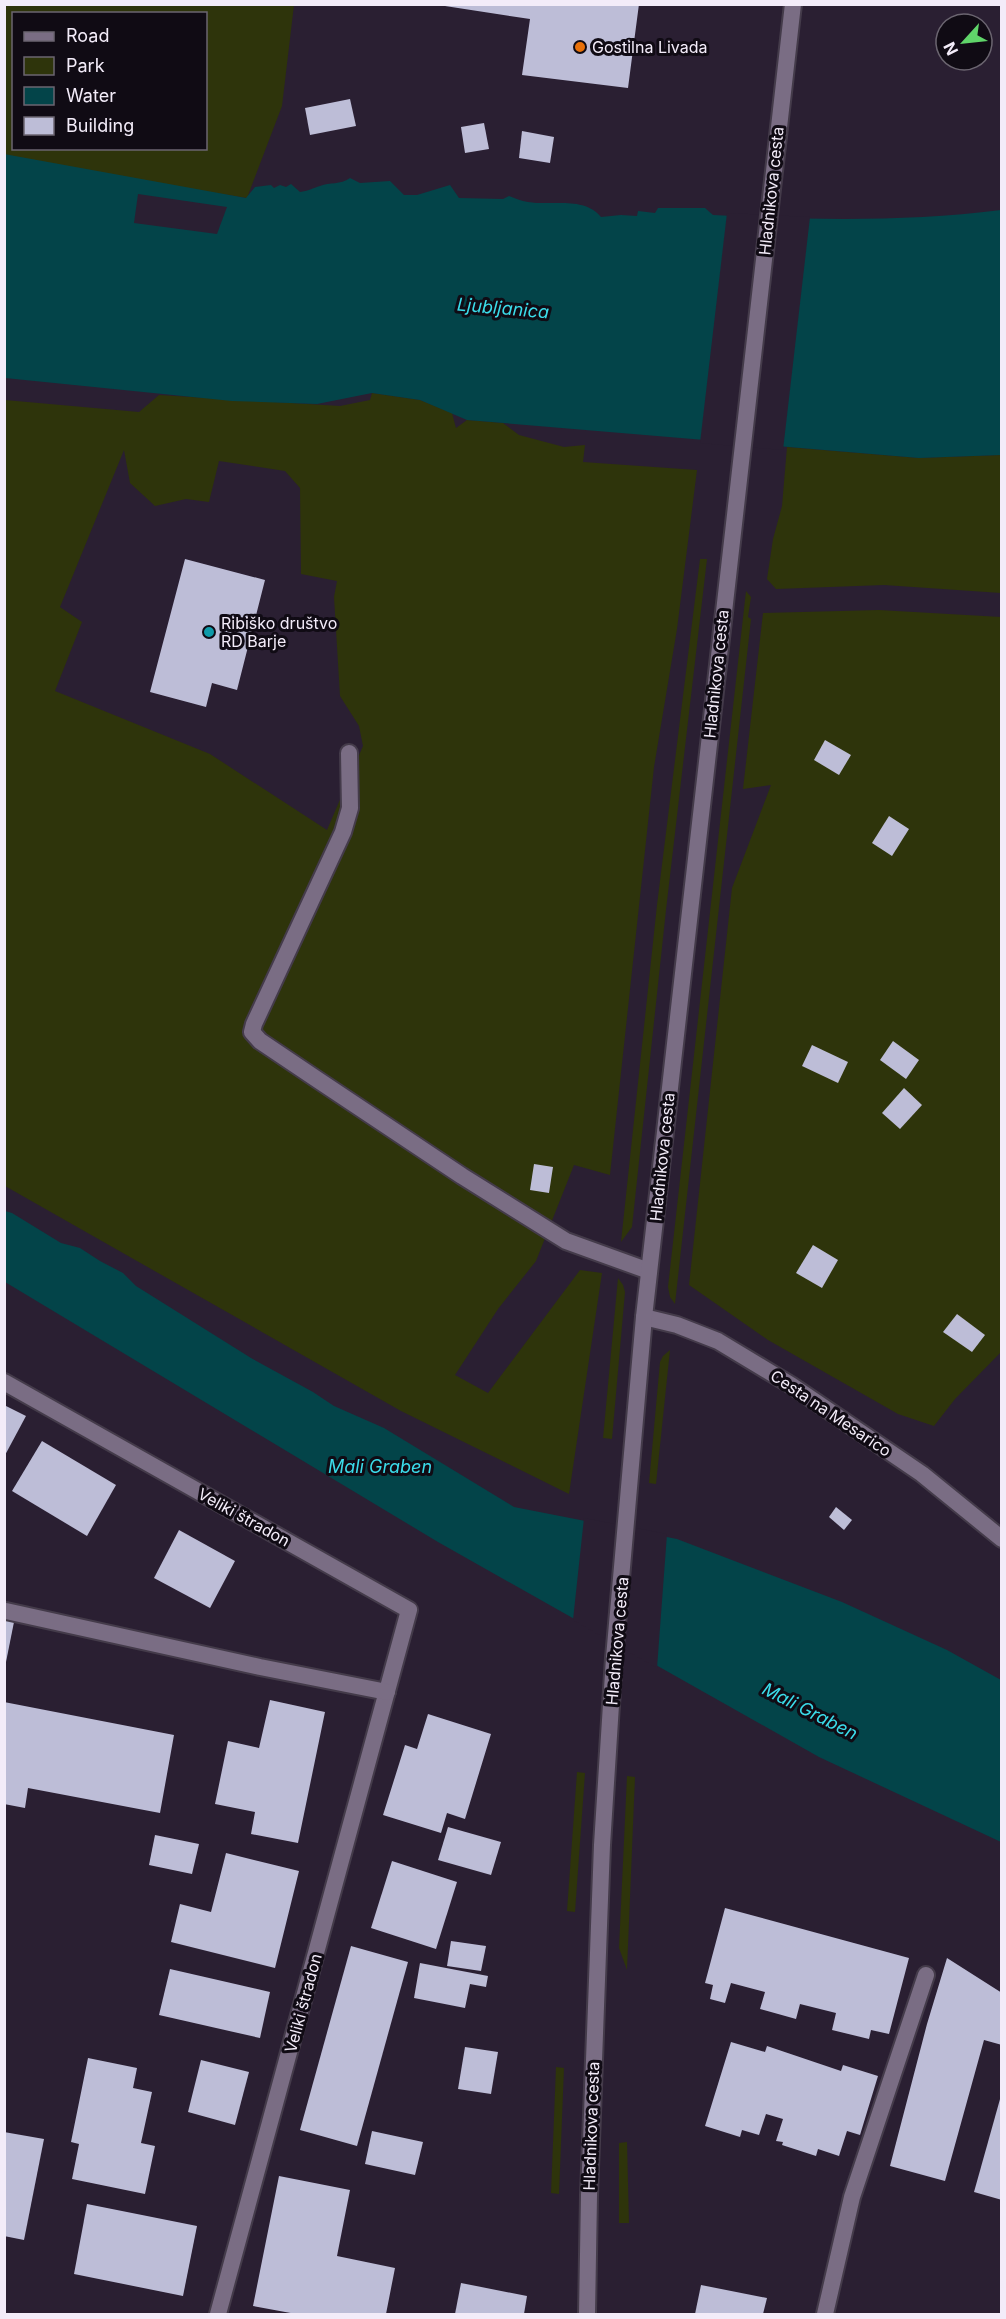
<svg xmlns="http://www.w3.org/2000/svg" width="1006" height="2319" font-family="Inter,sans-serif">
<rect width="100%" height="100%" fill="#2a1f32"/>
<!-- green -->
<g fill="#2e340b" fill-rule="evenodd">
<path d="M4,5H294L282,106L247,198L5,159ZM14,14H206V148H14Z"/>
<path d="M372,393L420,400L452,413L456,428L467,420L503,423L519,435L564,447L585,445L583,462L697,470L677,629L654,767L610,1175L574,1165L536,1261L498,1309L455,1375L488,1393L580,1270L602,1273L569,1494L401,1411L5,1186V400L139,412L159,395L340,406L370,400ZM124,450L130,483L155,506L186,499L209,502L219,461L285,471L300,488L301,574L337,581L334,597L340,696L359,726L363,746L327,830L210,754L55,691L82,622L60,607Z"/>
<polygon points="787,447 919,458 1001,455 1001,593 884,585 776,589 767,579 773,539 782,506"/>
<polygon points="700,559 707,559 666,910 632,1227 621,1242 657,905"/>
<polygon points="746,591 751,597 748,617 751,619 675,1304 670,1297 668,1287"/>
<polygon points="879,610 1001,617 1001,1352 955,1399 934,1426 898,1414 768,1340 689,1285 732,888 771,785 743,789 763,613"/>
<polygon points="618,1278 623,1285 625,1292 612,1439 603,1438"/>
<polygon points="670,1350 656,1484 649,1483 660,1362 663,1356"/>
<polygon points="577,1772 585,1773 575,1912 567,1911"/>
<polygon points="627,1776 635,1777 627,1970 619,1948"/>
<polygon points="556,2067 564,2068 559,2194 551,2193"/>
<polygon points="627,2142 629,2223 619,2223 619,2143"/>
</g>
<!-- water -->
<g fill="#034449">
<path d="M4,154L246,198L255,187L271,185L274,188L280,185L286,187L291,184L300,192C308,191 313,188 320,186C330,182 340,185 350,178L360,183L390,181L404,195H417L450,185L459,198L503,199L509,196C515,198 521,201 528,202C552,206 584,196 601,217L621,215L637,216L638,211L655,213L658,208H705L713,215C810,220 905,222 1001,210V455L919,458L467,420L420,400L372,393L317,404L232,401L5,378Z"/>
<polygon points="5,1211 12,1213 61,1243 80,1248 100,1261 123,1273 136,1286 251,1358 313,1392 334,1406 384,1428 514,1507 677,1539 842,1602 947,1650 1001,1680 1001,1842 819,1757 438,1542 5,1282"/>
</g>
<!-- pier -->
<g fill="#2a1f32">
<polygon points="138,194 227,207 217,234 134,223"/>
<polygon points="727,213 810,217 783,450 700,443"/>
<polygon points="584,1518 667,1534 657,1668 573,1620"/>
</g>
<!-- building -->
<g fill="#bdbdd7">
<polygon points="432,4 639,4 628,88 522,75 530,19"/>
<polygon points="350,99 356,126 310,135 305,108"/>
<polygon points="484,123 489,149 465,153 461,127"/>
<polygon points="522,131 554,137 550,163 519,158"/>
<polygon points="185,559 265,580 237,690 212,683 206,707 150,692"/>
<polygon points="825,740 851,755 839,775 814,760"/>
<polygon points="889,816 909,829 892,856 872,843"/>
<polygon points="893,1041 919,1060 906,1079 880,1060"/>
<polygon points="812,1045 848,1062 838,1083 802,1066"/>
<polygon points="904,1088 922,1105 900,1129 882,1113"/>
<polygon points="534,1164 553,1167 549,1193 530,1190"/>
<polygon points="813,1245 838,1260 822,1288 796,1273"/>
<polygon points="957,1314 985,1335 972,1352 943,1332"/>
<polygon points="4,1405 26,1416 4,1457"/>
<polygon points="42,1441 116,1485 87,1536 12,1491"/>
<polygon points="836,1507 852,1520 844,1530 829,1517"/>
<polygon points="179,1530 235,1561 210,1608 154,1578"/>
<polygon points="5,1615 15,1617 6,1662 5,1662"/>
<polygon points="270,1700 325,1712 298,1843 251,1834 255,1812 215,1804 228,1741 259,1748"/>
<polygon points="4,1702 174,1735 160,1813 28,1788 25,1808 4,1804"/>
<polygon points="428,1714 491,1734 465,1819 447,1813 441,1833 383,1815 405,1745 417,1749"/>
<polygon points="448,1827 501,1842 491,1875 438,1860"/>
<polygon points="155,1835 199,1844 192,1874 149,1865"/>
<polygon points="226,1853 299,1871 275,1968 171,1942 180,1904 211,1912"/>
<polygon points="392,1861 457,1882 436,1949 371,1928"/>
<polygon points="725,1908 909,1958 889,2034 871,2030 869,2039 832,2030 836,2013 800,2004 796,2019 760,2009 765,1992 731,1983 725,2003 710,1999 713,1985 705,1983"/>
<polygon points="451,1941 486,1946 481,1971 447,1966"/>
<polygon points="351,1946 408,1962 357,2146 300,2130"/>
<polygon points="947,1958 1002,1993 1002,2045 984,2040 945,2181 890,2166 927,2024"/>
<polygon points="420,1963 488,1976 486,1987 470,1984 465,2008 414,1998"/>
<polygon points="170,1969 270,1992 260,2038 159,2015"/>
<polygon points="731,2042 765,2052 767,2046 841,2071 843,2065 878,2076 860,2135 847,2131 839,2156 818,2149 816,2156 782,2145 783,2142 776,2141 783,2119 766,2114 759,2135 742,2130 740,2137 705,2126"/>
<polygon points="465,2047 498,2052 491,2094 458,2089"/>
<polygon points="88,2058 137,2068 133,2088 152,2092 141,2143 155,2146 145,2194 72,2179 79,2144 71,2142"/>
<polygon points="201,2060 249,2072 235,2125 188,2112"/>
<polygon points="1002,2092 1002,2200 974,2192"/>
<polygon points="372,2131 423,2142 415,2175 365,2164"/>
<polygon points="4,2132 44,2139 24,2240 4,2236"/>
<polygon points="279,2176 350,2190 337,2256 395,2268 386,2314 296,2314 253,2306"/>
<polygon points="87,2204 197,2226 183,2296 74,2274"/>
<polygon points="461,2283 527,2296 524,2314 455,2314"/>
<polygon points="701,2285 767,2298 763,2314 695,2314"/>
</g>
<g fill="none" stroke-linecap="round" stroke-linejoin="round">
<defs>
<g id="service">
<polyline points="349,753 350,808 343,832 254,1024 252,1032 260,1041 318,1080 462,1176 566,1241 649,1271"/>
<polyline points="825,2314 852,2197 926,1975"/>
</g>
<g id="minor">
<polyline points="644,1317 677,1325 718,1341 791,1385 922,1474 1002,1539"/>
<polyline points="4,1382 409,1610 218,2314"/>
<polyline points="6,1611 260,1667 387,1692"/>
</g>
<polyline id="secondary" points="587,2314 589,2195 602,1845 614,1658 644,1317 793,4"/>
</defs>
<!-- service casing -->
<use href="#service" stroke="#443b4a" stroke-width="20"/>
<!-- minor casing -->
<use href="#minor" stroke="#443b4a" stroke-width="20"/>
<!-- secondary casing -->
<use href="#secondary" stroke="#443b4a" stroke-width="20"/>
<!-- service -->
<use href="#service" stroke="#7a6d84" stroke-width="16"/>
<!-- minor -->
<use href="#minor" stroke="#7a6d84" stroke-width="16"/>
<!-- secondary -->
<use href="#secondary" stroke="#7a6d84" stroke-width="16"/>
</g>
<!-- markers -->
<circle fill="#e8710a" stroke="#100b14" stroke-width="2" cx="580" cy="47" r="6"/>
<circle fill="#0f9aa8" stroke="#100b14" stroke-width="2" cx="209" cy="632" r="6"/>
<g text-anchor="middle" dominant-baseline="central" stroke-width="6" stroke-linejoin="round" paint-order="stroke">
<!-- poi labels -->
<g font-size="16" fill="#f3ecf9" stroke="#100b14" text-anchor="start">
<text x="592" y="47">Gostilna Livada</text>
<text x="221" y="623">Ribiško društvo<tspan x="221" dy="18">RD Barje</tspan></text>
</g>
<!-- street labels -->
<g font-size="16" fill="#f3ecf9" stroke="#100b14">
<text transform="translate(771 191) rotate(-84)">Hladnikova cesta</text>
<text transform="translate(716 674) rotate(-84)">Hladnikova cesta</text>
<text transform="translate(662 1157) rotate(-84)">Hladnikova cesta</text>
<text transform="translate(831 1413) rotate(34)">Cesta na Mesarico</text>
<text transform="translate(244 1517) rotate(29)">Veliki štradon</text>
<text transform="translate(617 1641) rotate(-85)">Hladnikova cesta</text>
<text transform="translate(303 2003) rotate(-75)">Veliki štradon</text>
<text transform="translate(591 2126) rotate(-88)">Hladnikova cesta</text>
</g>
<!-- water labels -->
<g font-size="18" font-style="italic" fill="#3bdcea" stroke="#100b14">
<text transform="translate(503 308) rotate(5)">Ljubljanica</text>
<text x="380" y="1466">Mali Graben</text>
<text transform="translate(810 1711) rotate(27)">Mali Graben</text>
</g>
</g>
<!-- border -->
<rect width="1006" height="2319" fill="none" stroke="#f3ecf9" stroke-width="12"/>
<!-- legend -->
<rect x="12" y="12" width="195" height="138" fill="#100b14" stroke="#6b6570" stroke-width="1.5"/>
<rect x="24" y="32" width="30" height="9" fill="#7a6d84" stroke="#6b6570" stroke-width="1.5"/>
<text x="66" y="42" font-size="18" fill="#f3ecf9">Road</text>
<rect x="24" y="57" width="30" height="18" fill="#2e340b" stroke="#6b6570" stroke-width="1.5"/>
<text x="66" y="72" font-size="18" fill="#f3ecf9">Park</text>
<rect x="24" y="87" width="30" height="18" fill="#034449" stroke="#6b6570" stroke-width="1.5"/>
<text x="66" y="102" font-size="18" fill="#f3ecf9">Water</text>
<rect x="24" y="117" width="30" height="18" fill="#bdbdd7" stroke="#6b6570" stroke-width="1.5"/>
<text x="66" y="132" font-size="18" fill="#f3ecf9">Building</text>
<!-- north arrow -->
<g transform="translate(964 42) rotate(243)"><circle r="28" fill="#100b14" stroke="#6b6570" stroke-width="1.5"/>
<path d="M0-4.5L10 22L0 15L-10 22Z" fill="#60d56a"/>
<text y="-9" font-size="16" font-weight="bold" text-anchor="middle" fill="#f3ecf9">N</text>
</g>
</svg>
